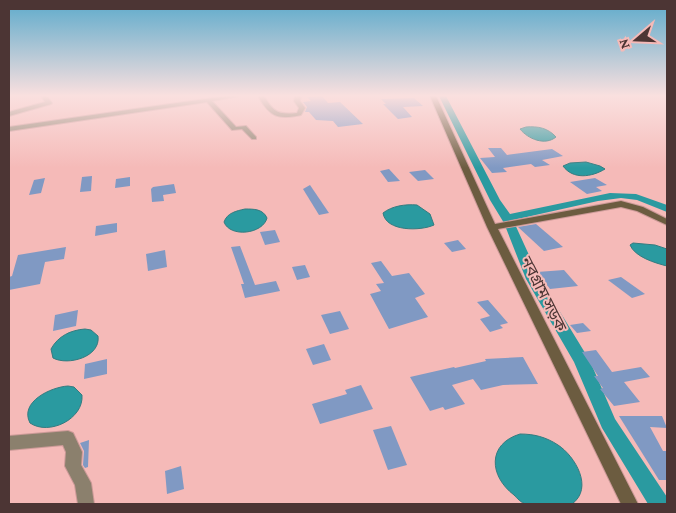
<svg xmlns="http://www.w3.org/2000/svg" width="676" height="513" font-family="'Crimson Pro','Noto Sans Bengali',serif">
<rect width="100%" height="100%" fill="#f5bab8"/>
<!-- water -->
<g fill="#2a9aa0" stroke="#347c80">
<path d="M526,127C538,126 548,128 556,137C545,146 528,139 520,129Z"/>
<path d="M586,162L600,166L605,169C592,177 573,180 563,166L570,163Z"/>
<path d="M417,205L430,214L434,225C421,231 386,232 383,213C392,206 405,204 417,205Z"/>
<path d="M245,209C254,209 263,209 267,218C263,234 230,238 224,222C227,213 236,211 245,209Z"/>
<path d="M633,243L655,245L667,249V266C655,263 635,257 630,245Z"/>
<path d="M85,329L91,330L98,336C101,357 68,366 53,358L51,349C58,336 71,330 85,329Z"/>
<path d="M68,386L74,387L82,395C84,419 49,436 30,423C19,402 51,387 68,386Z"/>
<path d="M520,434C534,434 546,437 558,445C575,456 594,488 572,504C558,504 540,507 526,504C521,503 517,498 514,495C489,476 487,444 520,434Z"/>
</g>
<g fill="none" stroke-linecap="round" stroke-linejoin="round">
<!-- canal -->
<polygon fill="#2a9aa0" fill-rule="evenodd" points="439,96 446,96 500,200 510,214 610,193 636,194 667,205 667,212 637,200 621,198 598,201 513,220 540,279 590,361 615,419 667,497 667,504 648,504 602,428 574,362 526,279 504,223 490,200"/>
</g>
<!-- building -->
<g fill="#8099c3">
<polygon points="319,96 322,96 328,103 340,102 363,124 338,127 333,121 316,120 309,112 305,112 307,107 303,102 311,101 307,97"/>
<polygon points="414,98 423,106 403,107 412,117 398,119 383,104 386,104 381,99"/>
<polygon points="488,148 501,148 507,155 552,149 563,156 542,160 550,165 535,167 531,164 503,168 507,172 492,173 480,158 495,157"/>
<polygon points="389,169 400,181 388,182 380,171"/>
<polygon points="425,170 434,179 418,181 409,172"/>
<polygon points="92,176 91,191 80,192 82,177"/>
<polygon points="130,177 130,186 115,188 116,179"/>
<polygon points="45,178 41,193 29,195 34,180"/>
<polygon points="595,178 607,185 596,187 602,191 587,194 570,182"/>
<polygon points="174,184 176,193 163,195 164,201 152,202 151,189 153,187"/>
<polygon points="310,185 329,213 319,215 303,189"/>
<polygon points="117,223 117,232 95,236 96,226"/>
<polygon points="536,224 563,247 544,251 518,227"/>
<polygon points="275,230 280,242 265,245 260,232"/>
<polygon points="458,240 466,249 452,252 444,243"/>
<polygon points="240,246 255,285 276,281 280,291 245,298 241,284 244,284 231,247"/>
<polygon points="66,247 64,259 45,262 40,284 9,290 9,277 12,276 18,255"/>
<polygon points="165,250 167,267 148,271 146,254"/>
<polygon points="381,261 392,276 409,273 425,294 415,298 428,317 389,329 370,294 381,291 376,284 384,283 371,263"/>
<polygon points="305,265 310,277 297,280 292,267"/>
<polygon points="564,270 578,286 550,289 537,272"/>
<polygon points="621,277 645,294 632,298 608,280"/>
<polygon points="488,300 508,323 500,325 503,328 490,332 480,319 490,316 477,302"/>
<polygon points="78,310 76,326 53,331 55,315"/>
<polygon points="340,311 349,329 330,334 321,315"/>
<polygon points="583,323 591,331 577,333 570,325"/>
<polygon points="324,344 331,360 313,365 306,349"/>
<polygon points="596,350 612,372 641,367 650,377 624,382 640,402 614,406 600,389 603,388 594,376 598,376 582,352"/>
<polygon points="523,357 538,384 503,385 481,390 473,379 452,385 465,404 445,410 443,407 430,411 410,377 454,367 455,368 486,361 485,359"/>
<polygon points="107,359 107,374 84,379 85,364"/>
<polygon points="361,385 373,409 320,424 312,404 347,394 345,390"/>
<polygon points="619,416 662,416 667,428 650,427 663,451 667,451 667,480 659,480"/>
<polygon points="391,426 407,465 388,470 373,430"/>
<polygon points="89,440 88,467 85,468 83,465 84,451 80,443"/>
<polygon points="181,466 184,489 167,494 165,471"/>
</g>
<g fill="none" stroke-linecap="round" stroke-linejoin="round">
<defs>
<g id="street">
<polygon points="41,96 47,96 52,103 51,104 9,116 9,112 45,102"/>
<polygon points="226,96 240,96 212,101 236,127 246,126 256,137 256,139 252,139 242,129 232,130 207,102 9,131 9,127"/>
<path d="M258,96H264C273,112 278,115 297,113L299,108L294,101L295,96H301L300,101L305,108L301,115C278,120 270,117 258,96Z"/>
<polygon points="68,431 73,433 82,452 81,465 91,483 94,504 78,504 75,485 65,466 66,452 63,445 9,450 9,436"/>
</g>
<polygon id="secondary" points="430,96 436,96 495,224 621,201 643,207 667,219 667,225 637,211 621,207 498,229 638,504 621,504 487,227"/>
</defs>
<!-- street casing -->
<use href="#street" stroke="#cc9a98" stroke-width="2"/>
<!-- secondary casing -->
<use href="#secondary" stroke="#cc9a98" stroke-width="2"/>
<!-- street -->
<use href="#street" fill="#8b806d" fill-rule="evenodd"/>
<!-- secondary -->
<use href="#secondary" fill="#6c5c40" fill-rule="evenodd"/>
</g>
<!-- sky -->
<linearGradient id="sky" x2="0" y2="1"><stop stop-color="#5caacb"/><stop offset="0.57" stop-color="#fae0df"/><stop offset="1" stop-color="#fae0df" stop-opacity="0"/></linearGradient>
<rect width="676" height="168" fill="url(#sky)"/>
<g text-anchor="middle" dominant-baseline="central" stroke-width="4" stroke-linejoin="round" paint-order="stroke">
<!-- street labels -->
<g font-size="16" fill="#4c3534" stroke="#f5bab8">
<text transform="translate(544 294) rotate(63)">নবগ্রাম সড়ক</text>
</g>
</g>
<!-- border -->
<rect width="676" height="513" fill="none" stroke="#4c3534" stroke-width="20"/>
<!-- north arrow -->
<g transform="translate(636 40) rotate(251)" stroke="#f5bab8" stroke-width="4" paint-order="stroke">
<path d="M0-4L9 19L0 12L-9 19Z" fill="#4c3534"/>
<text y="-8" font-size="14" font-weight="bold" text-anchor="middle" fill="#4c3534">N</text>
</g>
</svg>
